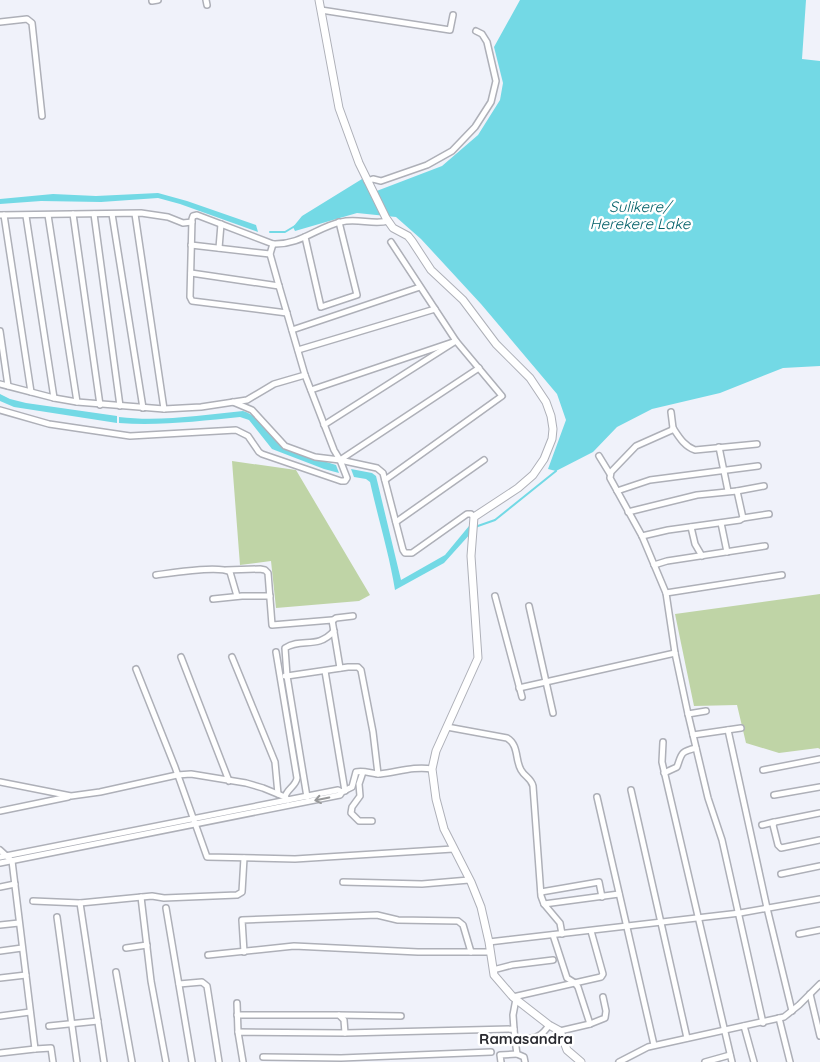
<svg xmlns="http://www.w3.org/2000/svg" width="820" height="1062" font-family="Quicksand,sans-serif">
<rect width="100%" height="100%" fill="#f0f2fa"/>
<!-- green -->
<g fill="#bfd4a6">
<polygon points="232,461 296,470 370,595 359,601 276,608 271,561 240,565"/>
<polygon points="820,594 820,749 818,748 779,753 746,743 737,705 694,706 675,614"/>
</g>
<!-- water -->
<g fill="#73d9e5">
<polygon points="520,0 806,0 802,59 820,61 820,366 783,368 720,393 652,409 617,427 593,452 556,471 548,469 566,420 557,394 481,304 421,239 396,217 357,213 295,231 293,227 302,216 362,179 374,192 442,166 478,135 500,100 503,83 494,47"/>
<polygon points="158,193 187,201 256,225 258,232 180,204 158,198 101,202 41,201 0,204 0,199 53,194 96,196"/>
<polygon points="0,394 10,399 26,403 117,416 117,423 14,407 0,401"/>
<path d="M243,411C261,416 269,438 285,449L336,465L339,473L324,469L272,449L249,420L240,417C200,421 159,426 119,423V417C160,422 202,415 243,411Z"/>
<path d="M351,469L372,473L376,476L401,580L445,555L469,526L471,533L444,563L395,590C389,553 378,518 370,482L366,479L354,477Z"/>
</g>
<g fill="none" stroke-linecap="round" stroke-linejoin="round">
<!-- stream -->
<g stroke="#73d9e5" stroke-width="2">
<polyline points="270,232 285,232 295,226"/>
<polyline points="475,527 495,520 556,471"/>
</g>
<defs>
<g id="street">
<polyline points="206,0 207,5"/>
<polyline points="152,1 158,0"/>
<polyline points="321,10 450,30 453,15"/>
<polyline points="0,22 27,19 32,23 42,116"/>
<polyline points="367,181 373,179 381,181 427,165 452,151 475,127 491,102 496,81 487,42 482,34 476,31"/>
<polyline points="73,214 100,405"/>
<polyline points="94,214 120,406"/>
<polyline points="112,214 143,408"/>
<polyline points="135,214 164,409"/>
<polyline points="0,215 141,213 168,217 183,223 192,222"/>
<polyline points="4,215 31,392"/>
<polyline points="48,215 77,402"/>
<polyline points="26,216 54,398"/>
<polyline points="305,237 321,307 357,295 339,222"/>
<polyline points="273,244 270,254 279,286 305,375 334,450 340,460 377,468 383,473 403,550 405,553 412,553 467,514 471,514 474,517"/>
<polyline points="191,245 270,254"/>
<polyline points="219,248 221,224"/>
<polyline points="191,273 279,286"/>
<path d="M287,313L192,301L190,297L192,219L193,216L197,215L273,244C301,245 317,227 341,222C356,218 374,225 388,221"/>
<polyline points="292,330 420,287"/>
<polyline points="0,331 8,386"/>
<polyline points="298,350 435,309"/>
<polyline points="0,384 54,398 77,402 164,409 201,407 247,400 274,384 305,375"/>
<polyline points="311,390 456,341 391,242"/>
<polyline points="233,402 252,410 285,446 315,457 340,460 479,368"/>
<polyline points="0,410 49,424 130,436 236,430 248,436 259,452 262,454 341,481 345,481 347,478 340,460"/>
<polyline points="671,412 673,428 672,430 636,446 611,472 610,478 642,536 666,593 675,653 688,714 708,798 722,840 763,1023"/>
<polyline points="324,425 456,341 502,396 385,480"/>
<path d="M673,428C679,437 684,446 695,450L757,444"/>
<polyline points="719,447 728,491"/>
<polyline points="599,456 610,474"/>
<polyline points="617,491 650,480 758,466"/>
<polyline points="737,491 764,486"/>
<polyline points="628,512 697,495 737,491 743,518 740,520 668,530 642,536"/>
<polyline points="743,518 769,514"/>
<polyline points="396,522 484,460"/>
<polyline points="721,523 727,552"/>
<polyline points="691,527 695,544 702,556"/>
<polyline points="654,565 667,561 765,546"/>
<polyline points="226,570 260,569 265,570 268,573 272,625 332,620 340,668"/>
<path d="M156,575C171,573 219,565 230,572L237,596"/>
<polyline points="666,593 782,575"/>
<polyline points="495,596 522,697"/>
<polyline points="213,599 242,596 270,596"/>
<polyline points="529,606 553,713"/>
<polyline points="332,621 336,618 353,616"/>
<path d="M276,652L297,778C296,786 287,789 285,797"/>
<polyline points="181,657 229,781"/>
<polyline points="232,657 275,762 278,794"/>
<polyline points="136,669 175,767 207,857 295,859 453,849"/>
<polyline points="325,671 345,791"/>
<path d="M285,676H287L285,648C302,637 317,650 334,631"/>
<polyline points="519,688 675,653"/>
<polyline points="688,714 706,711"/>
<path d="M447,727L507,738C519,745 515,760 521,770C525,777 531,778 533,786L541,896L544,904L560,923L562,934"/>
<polyline points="728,730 767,908 792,1011"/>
<polyline points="693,735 741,728"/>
<polyline points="663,742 662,762 732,1062"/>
<polyline points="763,770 820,759"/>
<polyline points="363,772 359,784 360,796 352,807 351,813 359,821 372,821"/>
<path d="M664,773L677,767C682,753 680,752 696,748"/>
<polyline points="0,782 71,796 100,792 177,775 191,774 246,783 263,788 285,797 288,800"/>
<polyline points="631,790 687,1038"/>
<path d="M342,792L352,787L356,772C364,770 372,774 380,774C398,772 414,766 432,769"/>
<polyline points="774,795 820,787"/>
<polyline points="307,797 287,676 348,667 358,667 361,670 373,732 378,774"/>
<polyline points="597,797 654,1045"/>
<polyline points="0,811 68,797"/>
<polyline points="820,813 775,822 773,825 778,845 781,848 820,840"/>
<polyline points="762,825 774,822"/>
<polyline points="0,850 12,861 35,1049 51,1048 53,1062"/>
<polyline points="0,857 338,790 342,792 340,795 0,863"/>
<polyline points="781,874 820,866"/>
<polyline points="343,882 422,884 469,880"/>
<polyline points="0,887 15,884"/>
<polyline points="541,892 599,882 602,897"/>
<polyline points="141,897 151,981 166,1062"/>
<polyline points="33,901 80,903 152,896 164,898 237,895 242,892 244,858"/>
<polyline points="80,903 104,1062"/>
<polyline points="544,904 619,894"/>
<polyline points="166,908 192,1062"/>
<polyline points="57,917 77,1062"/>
<polyline points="0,925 19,923"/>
<polyline points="799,934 820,930"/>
<polyline points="553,935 567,978 575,983 578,987 590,1024"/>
<polyline points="489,942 740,913 820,899"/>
<polyline points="126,948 147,945"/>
<polyline points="0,951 22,948"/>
<polyline points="244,952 242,920 377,915 398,920 458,921 463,925 471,952"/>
<polyline points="208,955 294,946 418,952 490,952"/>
<polyline points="493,970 512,965 553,960"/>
<polyline points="116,972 132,1062"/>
<polyline points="0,978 26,975"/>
<polyline points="179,984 202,982 207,986 219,1062"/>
<polyline points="810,994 820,1036"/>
<polyline points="513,997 601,977 603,974 591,931"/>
<polyline points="237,1003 238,1032"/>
<polyline points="237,1015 339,1015 344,1020 345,1033"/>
<polyline points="339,1015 401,1016"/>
<polyline points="0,1016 30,1012"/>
<polyline points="779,1018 790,1062"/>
<polyline points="49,1026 98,1021"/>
<polyline points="744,1026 754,1062"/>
<polyline points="514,1029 513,1015 516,999"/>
<polyline points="560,1031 590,1024 605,1018 606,1011 603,997"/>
<polyline points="515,1040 517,1054 524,1057 525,1062"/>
<polyline points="0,1053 35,1049"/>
<polyline points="263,1057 341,1058 491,1052"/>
<path d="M243,1062L238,1032L345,1033L514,1029L515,1040C531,1038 540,1040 549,1025"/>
<polyline points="501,1062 500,1055 517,1054"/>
<polyline points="619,1062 648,1047 784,1017 799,1005 820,984"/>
<polyline points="705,1062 730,1055"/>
</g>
<polyline id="secondary" points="319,0 339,108 359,163 386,218 393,228 408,236 412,241 431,270 463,300 496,344 530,378 546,402 551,416 553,429 552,439 544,459 533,475 518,488 474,517 471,556 478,658 436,751 432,769 436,799 444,829 471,882 481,907 489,942 494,975 513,997 549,1025 560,1031 567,1050 581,1062"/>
</defs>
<!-- street casing -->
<use href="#street" stroke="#aeb0b8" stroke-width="8"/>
<!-- secondary casing -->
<use href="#secondary" stroke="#aeb0b8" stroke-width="9"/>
<!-- street -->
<use href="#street" stroke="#fff" stroke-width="5"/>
<!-- secondary -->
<use href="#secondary" stroke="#fff" stroke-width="7"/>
</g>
<!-- one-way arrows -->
<defs><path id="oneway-shaft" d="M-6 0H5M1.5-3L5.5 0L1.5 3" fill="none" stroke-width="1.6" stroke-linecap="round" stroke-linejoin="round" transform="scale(1.25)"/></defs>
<use stroke="#98999a" href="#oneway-shaft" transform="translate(322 799) rotate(168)"/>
<g text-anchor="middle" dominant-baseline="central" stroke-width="5" stroke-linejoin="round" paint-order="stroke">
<!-- water labels -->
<g font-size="15" font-style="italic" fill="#036169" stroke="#fff">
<text x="640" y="206">Sulikere/<tspan x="640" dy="17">Herekere Lake</tspan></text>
</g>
<!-- neighbourhood labels -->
<g font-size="15" font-weight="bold" fill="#292a30" stroke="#fff">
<text x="526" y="1038">Ramasandra</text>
</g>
</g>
</svg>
